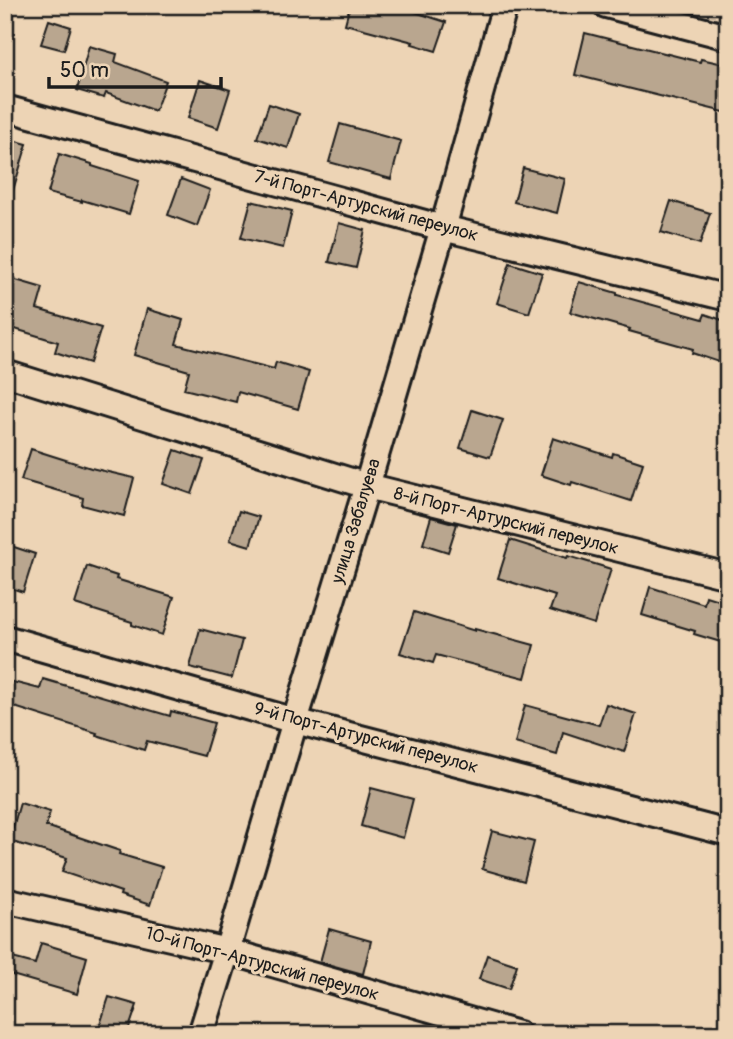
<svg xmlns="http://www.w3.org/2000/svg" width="733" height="1039" font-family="Pangolin,sans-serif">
<rect width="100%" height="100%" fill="#edd4b5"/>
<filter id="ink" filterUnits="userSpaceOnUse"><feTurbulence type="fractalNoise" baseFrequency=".0143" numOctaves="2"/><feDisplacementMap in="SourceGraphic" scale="14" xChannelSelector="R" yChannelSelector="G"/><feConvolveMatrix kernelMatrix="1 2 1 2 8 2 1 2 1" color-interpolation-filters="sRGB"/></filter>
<g filter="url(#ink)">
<!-- building -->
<g fill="#b9a68f" stroke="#1c1c1c" stroke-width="2">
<polygon points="350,5 393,5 446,22 436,51 412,44 413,42 345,24"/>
<polygon points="49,20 71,27 64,50 41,44"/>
<polygon points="585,33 700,62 701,59 728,65 728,113 575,75"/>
<polygon points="89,46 117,54 115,62 166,81 155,111 106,93 104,98 77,90"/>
<polygon points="200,80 230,90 218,128 188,118"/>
<polygon points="269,104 299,114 288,148 257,138"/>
<polygon points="340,124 401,141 391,179 329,162"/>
<polygon points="5,138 27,144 10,200 5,199"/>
<polygon points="59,154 92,164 92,166 139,181 129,214 82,200 82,202 48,193"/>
<polygon points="523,168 565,179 557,213 514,202"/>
<polygon points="181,179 210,190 197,226 168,215"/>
<polygon points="251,201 292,211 283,248 241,238"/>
<polygon points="671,201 710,213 700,244 661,232"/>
<polygon points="339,223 365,230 356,268 329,262"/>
<polygon points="510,263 542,273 529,313 497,303"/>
<polygon points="9,278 43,288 37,309 101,328 90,363 55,352 58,342 5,326 5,291"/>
<polygon points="579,282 617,293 617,295 703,319 705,314 728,322 728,365 692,353 693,349 629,331 630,329 570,312"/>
<polygon points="147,309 183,320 176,344 274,369 276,362 309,372 298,409 238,392 236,402 184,389 189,371 134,355"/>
<polygon points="472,410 503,420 490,457 460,448"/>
<polygon points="553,438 612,457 613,453 643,463 631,501 572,482 571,485 541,475"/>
<polygon points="31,449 91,468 134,478 124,516 82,505 83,498 21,480"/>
<polygon points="175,450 204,460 192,494 163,484"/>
<polygon points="239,511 259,517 250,546 230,540"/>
<polygon points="431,517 457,524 448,552 423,544"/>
<polygon points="510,540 567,558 568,556 611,569 594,624 550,610 555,596 498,578"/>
<polygon points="5,544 35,554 23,592 5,586"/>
<polygon points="87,566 117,576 116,579 174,597 162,635 132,625 132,622 75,604"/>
<polygon points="650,587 704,604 706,596 728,603 728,633 724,643 694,634 695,631 642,615"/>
<polygon points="414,612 475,631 475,629 534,645 525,678 436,655 433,663 400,653"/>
<polygon points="200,629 242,640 232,678 190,667"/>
<polygon points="43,679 170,716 171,711 214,723 204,756 147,741 144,750 96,735 97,733 5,704 5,680 40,689"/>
<polygon points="606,704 636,714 624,752 563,732 557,755 515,743 525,705 599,725"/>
<polygon points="371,788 413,799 403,838 361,826"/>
<polygon points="20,803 50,812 46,826 120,851 119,854 162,867 150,905 120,895 121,892 62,872 67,858 9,841"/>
<polygon points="492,831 534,842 524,881 482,869"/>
<polygon points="329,929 371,941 363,974 320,962"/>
<polygon points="41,943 87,957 77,994 5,973 5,956 35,964"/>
<polygon points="487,955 517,965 509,989 479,979"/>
<polygon points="109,997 137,1005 127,1034 97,1034"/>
</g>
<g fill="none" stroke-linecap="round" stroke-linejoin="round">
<defs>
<g id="minor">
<polyline points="606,5 728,37"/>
<polyline points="5,108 443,228 728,298"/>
<polyline points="5,373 367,486 728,576"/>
<polyline points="5,638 295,721 728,833"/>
<polyline points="5,900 227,951 518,1034"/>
<polyline points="201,1034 227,951 295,721 367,486 443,228 505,5"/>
</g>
</defs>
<!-- minor casing -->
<use href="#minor" stroke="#1c1c1c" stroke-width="30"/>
<!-- minor -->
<use href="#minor" stroke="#edd4b5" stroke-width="24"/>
</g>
</g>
<g text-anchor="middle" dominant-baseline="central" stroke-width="6" stroke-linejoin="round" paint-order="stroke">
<!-- street labels -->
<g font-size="18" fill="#1c1c1c" stroke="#edd4b5">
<text transform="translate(366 206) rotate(15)">7-й Порт-Артурский переулок</text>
<text transform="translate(356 521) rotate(-73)">улица Забалуева</text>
<text transform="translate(506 521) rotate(14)">8-й Порт-Артурский переулок</text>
<text transform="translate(366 738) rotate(15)">9-й Порт-Артурский переулок</text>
<text transform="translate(262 964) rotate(15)">10-й Порт-Артурский переулок</text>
</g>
</g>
<!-- margin -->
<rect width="733" height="1039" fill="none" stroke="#edd4b5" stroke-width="28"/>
<rect x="14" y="14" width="705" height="1011" fill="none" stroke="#1c1c1c" stroke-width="2.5" filter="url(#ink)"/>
<!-- scale -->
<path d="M49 77v10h172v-10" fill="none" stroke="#1c1c1c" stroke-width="3.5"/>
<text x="60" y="77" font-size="21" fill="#1c1c1c" stroke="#edd4b5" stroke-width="5" paint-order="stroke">50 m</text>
</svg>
